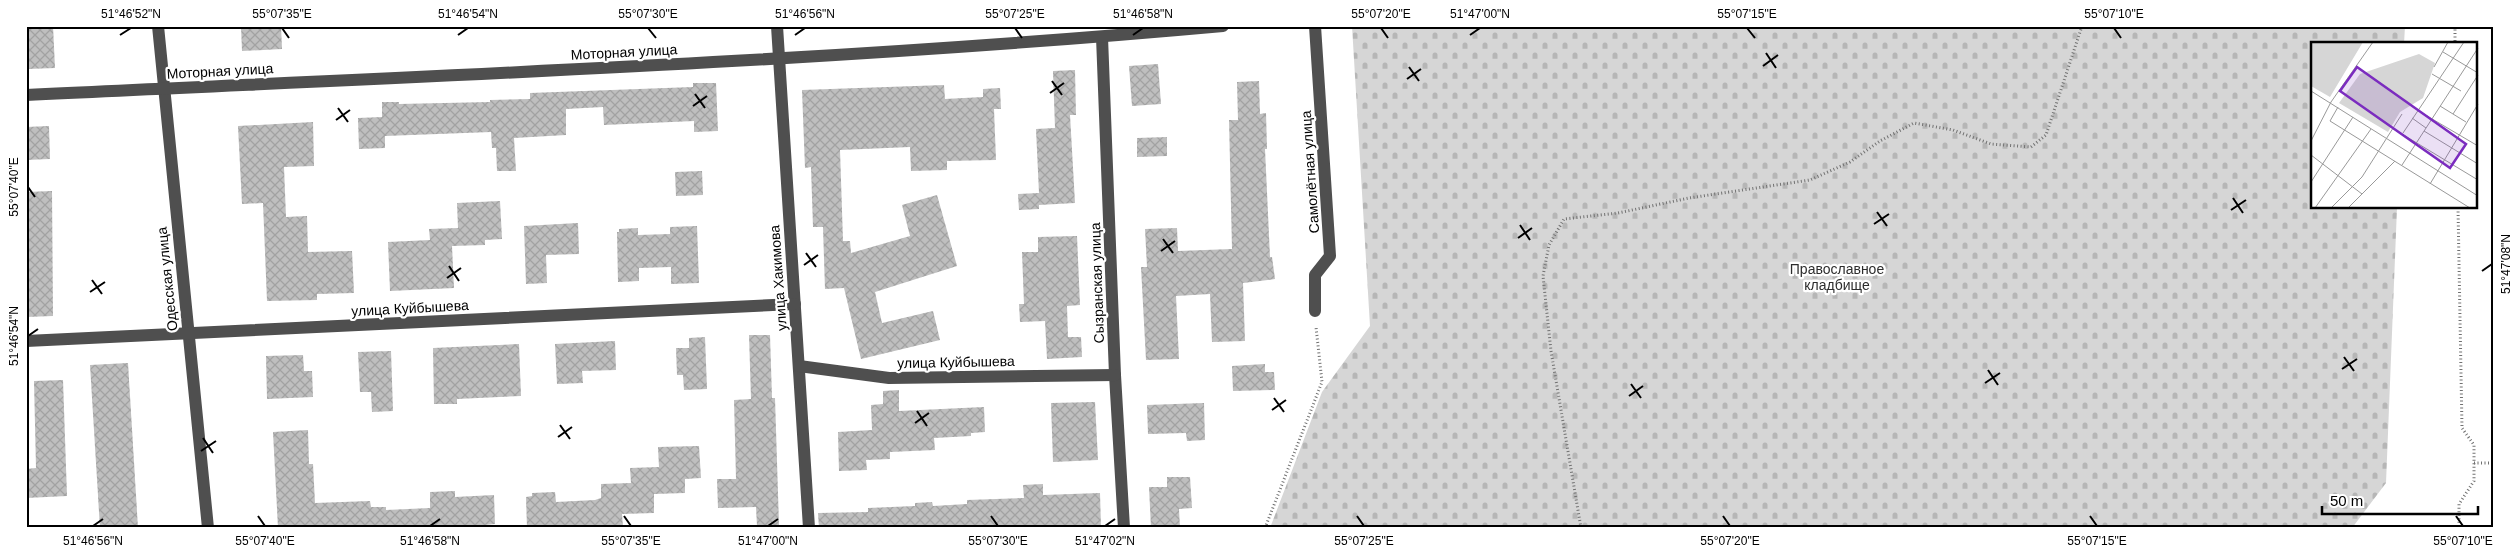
<svg xmlns="http://www.w3.org/2000/svg" width="2520" height="554" font-family="Arial,sans-serif">
<defs>
<pattern id="cemetery-stones" width="16" height="16" patternUnits="userSpaceOnUse" patternTransform="scale(1.25)"><rect width="16" height="16" fill="#d6d6d6"/><path d="M2 7V4a2 2 0 0 1 4 0v3zM10 15v-3a2 2 0 0 1 4 0v3z" fill="#b6b6b6"/></pattern>
<pattern id="building-cross-hatch" width="8" height="8" patternUnits="userSpaceOnUse" patternTransform="scale(1.25)"><rect width="8" height="8" fill="#bfbfbf"/><path d="M0 0l8 8M0 8l8-8" fill="none" stroke="#a2a2a2"/></pattern>
</defs>
<rect width="100%" height="100%" fill="#fff"/>
<!-- cemetery -->
<polygon fill="url(#cemetery-stones)" points="1352,26 2405,26 2404,44 2312,44 2312,208 2397,208 2386,483 2352,528 1270,528 1322,392 1370,326"/>
<!-- building -->
<g fill="url(#building-cross-hatch)">
<polygon points="26,26 53,26 55,68 28,69"/>
<polygon points="241,26 281,26 282,49 242,51"/>
<polygon points="1158,64 1161,104 1132,106 1129,66"/>
<polygon points="1075,70 1076,115 1070,115 1075,203 1039,205 1039,198 1039,209 1019,210 1018,194 1039,193 1036,129 1055,128 1053,71"/>
<polygon points="1259,81 1260,114 1266,113 1267,149 1265,149 1270,257 1272,257 1275,279 1243,283 1245,341 1212,342 1210,294 1176,296 1179,359 1146,360 1141,267 1147,267 1145,229 1177,228 1178,251 1232,249 1229,120 1238,120 1237,82"/>
<polygon points="693,83 716,83 718,131 694,132 694,121 604,125 603,107 566,109 566,135 514,138 516,171 497,171 496,148 492,148 491,132 385,136 385,148 359,149 358,118 382,117 382,102 399,102 399,104 490,102 490,100 530,99 530,93 693,87"/>
<polygon points="944,85 945,99 983,97 983,89 1000,88 1001,109 994,109 996,160 947,161 947,170 911,171 910,147 840,150 843,241 850,241 851,253 910,236 902,205 937,195 957,266 875,292 882,323 933,311 940,340 861,359 844,288 825,289 823,227 813,227 811,167 805,168 802,90"/>
<polygon points="313,122 314,166 284,167 286,217 307,216 308,252 352,251 354,293 317,294 317,300 267,301 263,203 242,204 238,126"/>
<polygon points="49,126 50,159 26,160 26,127"/>
<polygon points="1167,137 1167,156 1137,157 1137,138"/>
<polygon points="702,171 703,195 676,196 675,172"/>
<polygon points="52,191 53,316 26,317 26,192"/>
<polygon points="500,201 502,239 485,240 485,245 452,246 454,288 390,291 388,242 430,240 429,229 458,228 457,203"/>
<polygon points="578,223 579,254 546,255 547,283 526,284 524,226"/>
<polygon points="697,226 699,283 671,284 671,267 639,268 639,281 618,282 617,232 619,232 619,229 638,228 638,235 670,234 670,227"/>
<polygon points="1077,236 1080,305 1067,306 1068,337 1081,337 1082,357 1047,359 1045,321 1020,322 1019,304 1024,304 1022,252 1038,252 1038,237"/>
<polygon points="749,335 770,335 772,398 775,398 779,525 757,526 756,507 718,508 717,479 736,479 734,400 751,399"/>
<polygon points="705,337 707,389 684,390 683,375 677,375 676,348 689,348 689,338"/>
<polygon points="615,341 616,370 582,371 583,383 557,384 555,344"/>
<polygon points="519,344 521,396 457,399 457,404 434,404 433,348"/>
<polygon points="391,351 393,411 372,412 371,392 360,392 358,352"/>
<polygon points="303,355 304,371 312,371 313,397 267,399 266,356"/>
<polygon points="128,363 138,528 100,528 90,365"/>
<polygon points="1265,364 1265,372 1274,372 1275,390 1233,391 1232,366"/>
<polygon points="63,380 67,496 26,498 26,469 36,468 34,381"/>
<polygon points="899,390 899,411 984,407 985,432 971,433 971,436 934,438 935,450 890,452 890,459 866,460 867,470 839,471 838,432 872,430 871,405 883,404 883,391"/>
<polygon points="1095,402 1098,460 1053,462 1051,403"/>
<polygon points="1204,403 1205,440 1187,441 1186,433 1148,434 1147,405"/>
<polygon points="308,430 309,464 313,464 315,503 370,501 371,507 386,507 386,510 430,508 430,492 455,491 455,497 494,495 495,524 485,525 485,528 278,528 273,432"/>
<polygon points="699,446 701,478 685,479 685,493 654,494 654,513 622,514 623,527 527,528 526,497 532,496 532,493 555,492 556,502 595,500 601,498 601,484 631,483 630,468 659,467 658,447"/>
<polygon points="1167,477 1190,477 1192,508 1179,509 1180,528 1151,528 1149,487 1167,487"/>
<polygon points="1043,484 1043,495 1100,493 1101,528 976,528 976,525 935,528 819,528 818,513 868,512 868,508 915,506 915,503 932,502 933,506 967,504 967,500 1024,498 1023,485"/>
</g>
<g fill="none" stroke-linecap="round" stroke-linejoin="round">
<!-- path -->
<g stroke="#717171" stroke-width="3" stroke-dasharray="1 2.5" stroke-linecap="butt">
<polyline points="2455,26 2455,44"/>
<polyline points="2458,208 2462,428 2474,445 2474,481 2459,504 2459,528"/>
<polyline points="2474,463 2494,463"/>
<polyline points="1265,528 1322,382 1316,327"/>
<polyline points="1581,528 1551,351 1543,276 1549,245 1564,219 1618,213 1689,198 1810,180 1850,162 1880,141 1914,123 1953,130 1991,144 2031,147 2046,135 2082,26"/>
</g>
<!-- minor -->
<g stroke="#4f4f4f" stroke-width="12">
<polyline points="158,26 208,528"/>
<polyline points="777,26 809,528"/>
<polyline points="1315,26 1330,256 1315,275 1315,311"/>
<polyline points="1102,37 1115,375 1124,528"/>
<path d="M26,95C425,76 825,62 1223,26"/>
<polyline points="26,341 795,304"/>
<polyline points="799,366 889,378 1115,375"/>
</g>
</g>
<!-- ticks -->
<path fill="none" stroke="#000" stroke-width="2" d="M282,28L289,38M648,28L656,38M1015,28L1022,38M1381,28L1388,38M1747,28L1755,38M2114,28L2121,38M120,35L131,28M458,35L468,28M795,35L805,28M1133,35L1143,28M1470,35L1480,28M1766,53L1776,68M1763,66L1778,55M1409,67L1419,81M1407,79L1421,69M1052,81L1062,95M1050,93L1064,83M695,94L705,108M693,106L707,96M338,108L348,122M336,120L350,110M28,187L35,197M2233,198L2243,213M2231,210L2246,200M1877,212L1887,226M1874,224L1889,214M1520,225L1530,240M1518,238L1532,228M1163,239L1173,253M1161,251L1175,241M806,253L816,267M804,265L818,255M449,266L459,281M2482,271L2492,264M447,278L461,268M92,280L102,294M90,292L105,282M28,336L38,329M2344,357L2354,371M2342,369L2357,359M1988,370L1998,385M1985,383L2000,373M1631,384L1641,398M1629,396L1643,386M1274,398L1284,412M1272,410L1286,400M917,411L927,426M915,423L929,413M560,425L570,439M558,437L572,427M203,438L213,453M201,451L216,441M258,516L265,526M624,516L631,526M991,516L998,526M1357,516L1364,526M1723,516L1730,526M2090,516L2097,526M2456,516L2463,526M93,526L103,519M430,526L440,519M768,526L778,519M1105,526L1115,519"/>
<g text-anchor="middle" dominant-baseline="central" stroke-width="4.5" stroke-linejoin="round" paint-order="stroke">
<!-- street labels -->
<g font-size="14" fill="#000" stroke="#fff">
<text transform="translate(624 52) rotate(-3)">Моторная улица</text>
<text transform="translate(220 71) rotate(-3)">Моторная улица</text>
<text transform="translate(1310 172) rotate(-94)">Самолётная улица</text>
<text transform="translate(778 278) rotate(-94)">улица Хакимова</text>
<text transform="translate(167 279) rotate(-96)">Одесская улица</text>
<text transform="translate(1097 283) rotate(-92)">Сызранская улица</text>
<text transform="translate(410 308) rotate(-3)">улица Куйбышева</text>
<text transform="translate(956 362) rotate(-1)">улица Куйбышева</text>
</g>
<!-- park labels -->
<g font-size="14" fill="#2d2d2d" stroke="#fff">
<text x="1837" y="269">Православное<tspan x="1837" dy="16">кладбище</tspan></text>
</g>
</g>
<!-- overview -->
<g transform="translate(2311 42)">
<rect width="166" height="166" fill="#fff"/>
<path d="M1,0H52L19,55L0,44ZM108,12L124,21L112,56L89,70L77,90L28,61L49,32Z" fill="#d6d6d6"/>
<path fill="none" stroke="#999" stroke-width="1" d="M132,10L167,31M123,25L137,0M121,32L150,49M0,49L167,154M129,64L155,80M27,65L19,79L159,166M106,68L167,104M142,72L167,33M101,76L115,86M81,86L167,138M113,89L167,122M92,91L153,0M0,99L20,60L62,0M0,113L51,152M91,123L167,6M0,140L42,75M119,142L167,62M4,166L60,87M20,166L51,135L91,72M37,166L84,119"/>
<path fill="#7b2cbf" fill-opacity="0.15" stroke="#7b2cbf" stroke-width="2.5" d="M46,25L155,102L139,126L29,49Z"/>
<rect width="166" height="166" fill="none" stroke="#000" stroke-width="2.5"/>
</g>
<!-- border -->
<rect width="2520" height="554" fill="none" stroke="#ffffff" stroke-width="55"/>
<!-- scale -->
<path d="M2322 506v8h156v-8" fill="none" stroke="#000000" stroke-width="2.5"/>
<text x="2330" y="506" font-size="15" fill="#000000" stroke="#ffffff" stroke-width="4" paint-order="stroke">50 m</text>
<rect x="28" y="28" width="2464" height="498" fill="none" stroke="#000" stroke-width="2"/>
<g font-size="12" text-anchor="middle" fill="#000">
<text x="131" y="18">51°46'52"N</text>
<text x="282" y="18">55°07'35"E</text>
<text x="468" y="18">51°46'54"N</text>
<text x="648" y="18">55°07'30"E</text>
<text x="805" y="18">51°46'56"N</text>
<text x="1015" y="18">55°07'25"E</text>
<text x="1143" y="18">51°46'58"N</text>
<text x="1381" y="18">55°07'20"E</text>
<text x="1480" y="18">51°47'00"N</text>
<text x="1747" y="18">55°07'15"E</text>
<text x="2114" y="18">55°07'10"E</text>
<text transform="translate(14 187) rotate(-90)" y="4">55°07'40"E</text>
<text transform="translate(2506 264) rotate(-90)" y="4">51°47'08"N</text>
<text transform="translate(14 336) rotate(-90)" y="4">51°46'54"N</text>
<text x="93" y="545">51°46'56"N</text>
<text x="265" y="545">55°07'40"E</text>
<text x="430" y="545">51°46'58"N</text>
<text x="631" y="545">55°07'35"E</text>
<text x="768" y="545">51°47'00"N</text>
<text x="998" y="545">55°07'30"E</text>
<text x="1105" y="545">51°47'02"N</text>
<text x="1364" y="545">55°07'25"E</text>
<text x="1730" y="545">55°07'20"E</text>
<text x="2097" y="545">55°07'15"E</text>
<text x="2463" y="545">55°07'10"E</text>
</g>
</svg>
